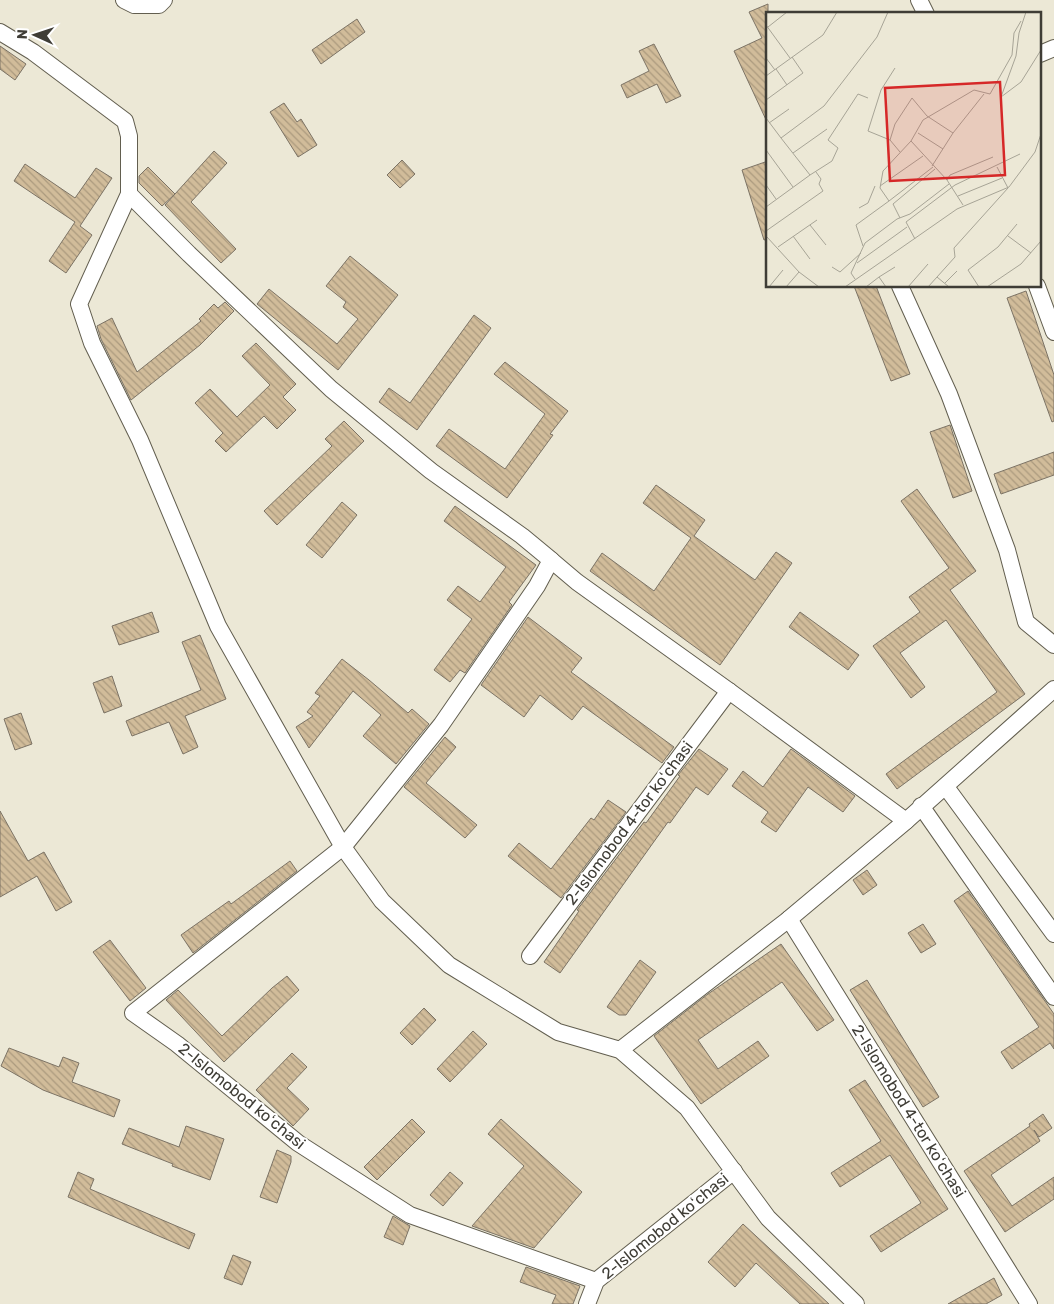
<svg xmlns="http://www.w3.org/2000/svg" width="1054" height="1304" font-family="Rubik,sans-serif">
<defs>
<pattern id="building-back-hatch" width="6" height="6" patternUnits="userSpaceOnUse" patternTransform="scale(1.25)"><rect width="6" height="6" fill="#d1bc9a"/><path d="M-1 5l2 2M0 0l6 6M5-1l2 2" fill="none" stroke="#ab9a7e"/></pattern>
</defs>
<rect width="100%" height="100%" fill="#ece8d6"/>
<!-- building -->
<g fill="url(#building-back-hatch)" stroke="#7c7365">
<polygon points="768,4 768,124 734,51 762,38 749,12"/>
<polygon points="357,19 365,32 321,64 312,50"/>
<polygon points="654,44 681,96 666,103 657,84 627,98 621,85 649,71 639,51"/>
<polygon points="0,46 26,64 15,80 0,69"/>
<polygon points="284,103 297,122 301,119 317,145 298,157 270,112"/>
<polygon points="214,151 227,163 191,202 236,249 221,263 165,205"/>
<polygon points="402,160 415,174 400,188 387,175"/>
<polygon points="768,161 768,239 764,240 742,170"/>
<polygon points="25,164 75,198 96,168 112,178 80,226 92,235 66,273 49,261 75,222 14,181"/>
<polygon points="148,167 175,194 162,206 139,183 139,176"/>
<polygon points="350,256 398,295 338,370 257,304 269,289 337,344 358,319 343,307 346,302 326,286"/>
<polygon points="854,286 876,286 910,374 891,381"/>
<polygon points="1026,291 1054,375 1054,421 1052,422 1007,298"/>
<polygon points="225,302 234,311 200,345 131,400 101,339 97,326 112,318 137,372 201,321 199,319 214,304 218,308"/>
<polygon points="474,315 491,328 417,430 379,402 389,388 410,403"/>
<polygon points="256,343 296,384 283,397 296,410 277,429 264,416 226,452 215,441 223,433 195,403 210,389 237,417 270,385 242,356"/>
<polygon points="505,362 568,411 550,434 553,435 507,498 436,446 449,429 505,469 545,414 494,374"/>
<polygon points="344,421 364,441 277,525 264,511 332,446 325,439"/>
<polygon points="950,425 972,491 953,498 930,432"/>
<polygon points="1054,452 1054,475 1001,494 994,474"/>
<polygon points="656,485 705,520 694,536 755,580 776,552 792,563 720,665 590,571 602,553 654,591 691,538 643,503"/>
<polygon points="917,489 976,571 950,590 1025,694 897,789 886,774 997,692 946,620 900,653 925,687 911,698 873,646 920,612 909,597 949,568 901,501"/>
<polygon points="342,502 357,515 322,558 306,545"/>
<polygon points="455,506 536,565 509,602 512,605 465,673 460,670 450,682 434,670 472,619 447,600 458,586 480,602 506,567 444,521"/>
<polygon points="152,612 159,632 119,645 112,626"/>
<polygon points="800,612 859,655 848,670 789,627"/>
<polygon points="528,617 582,658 571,672 674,747 662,763 583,706 572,720 540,695 524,717 481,685"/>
<polygon points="200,635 226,699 185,716 198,747 183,754 169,722 132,736 126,721 201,690 182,642"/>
<polygon points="342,659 369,680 408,713 412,709 429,724 396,764 363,736 381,715 353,691 309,748 296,727 313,716 307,712 320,696 315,693"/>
<polygon points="112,676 122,706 104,713 93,683"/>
<polygon points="21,713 32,744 15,750 4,719"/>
<polygon points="445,737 456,747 426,783 477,825 465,838 404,787"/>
<polygon points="699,749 728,769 708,795 696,787 670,823 668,822 560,973 544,962 579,911 577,910 644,822 646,823 680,776 678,775"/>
<polygon points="791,749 855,796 843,812 808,787 776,832 761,822 768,812 732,786 743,771 763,787"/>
<polygon points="608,800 626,812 561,898 508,856 519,843 551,869 591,818 594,820"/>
<polygon points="0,811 28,861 44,852 72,902 56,911 37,876 0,897"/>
<polygon points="290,861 297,871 193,953 181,935 229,901 231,904"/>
<polygon points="867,870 877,885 863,895 853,880"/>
<polygon points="968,891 1054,1014 1054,1049 1050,1043 1012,1069 1001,1052 1039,1027 954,901"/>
<polygon points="923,924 936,944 921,953 908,933"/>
<polygon points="110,940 146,988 130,1001 93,952"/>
<polygon points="781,944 834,1020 817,1031 782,982 698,1040 718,1069 758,1041 769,1056 701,1104 654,1036 708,994"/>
<polygon points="640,960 656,972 626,1015 619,1015 607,1007"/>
<polygon points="287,976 299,990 224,1062 166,1000 178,990 222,1036 272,988"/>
<polygon points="867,980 939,1097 923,1107 850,990"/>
<polygon points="424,1008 436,1020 412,1045 400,1033"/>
<polygon points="473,1031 487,1044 450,1082 437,1069"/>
<polygon points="9,1048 59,1067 63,1057 79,1063 72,1082 120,1100 114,1117 43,1090 1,1066"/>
<polygon points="292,1053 307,1067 287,1088 309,1109 293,1126 256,1090"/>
<polygon points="865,1080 948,1209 881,1252 870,1236 921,1203 890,1155 840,1187 831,1173 881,1141 849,1090"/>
<polygon points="1043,1114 1052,1128 1039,1137 1034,1130 1040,1141 991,1175 1012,1206 1054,1177 1054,1199 1005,1232 964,1171 1030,1126 1029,1124"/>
<polygon points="412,1119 425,1132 377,1180 364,1167"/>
<polygon points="501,1119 582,1192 534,1248 472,1226 524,1166 488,1134"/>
<polygon points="186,1126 224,1139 210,1180 172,1166 173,1164 122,1144 129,1128 179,1147"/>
<polygon points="277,1150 291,1156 291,1162 277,1203 260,1197"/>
<polygon points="78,1172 94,1179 90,1189 195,1234 189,1249 68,1197"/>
<polygon points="450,1172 463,1183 443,1206 430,1195"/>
<polygon points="393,1216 410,1226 403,1245 384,1237"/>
<polygon points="743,1224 770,1249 829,1304 800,1304 756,1263 735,1287 708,1262"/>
<polygon points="233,1255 251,1262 242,1285 224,1278"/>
<polygon points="526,1267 580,1286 573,1304 552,1304 556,1295 520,1282"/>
<polygon points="994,1278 1002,1295 986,1304 948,1304"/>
</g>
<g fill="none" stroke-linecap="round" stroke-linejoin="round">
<defs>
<g id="street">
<polyline points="124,0 134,5 159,5 164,0"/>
<polyline points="919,0 926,14"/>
<polyline points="0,32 33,52 125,121 129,136 129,194 79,304 92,343 140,440 218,626 343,847 382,901 449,965 558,1032 620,1050 687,1108 768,1218 856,1304"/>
<polyline points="1040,54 1054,48"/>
<polyline points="129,194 189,254 331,389 431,471 522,536 551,560 537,586 441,725 343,847 133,1013 177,1044 298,1143 410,1215 596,1281"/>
<polyline points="900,286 949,394 1007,550 1026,622 1054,645"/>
<polyline points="1037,286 1054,332"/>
<polyline points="551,560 577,582 729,691 906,821"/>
<polyline points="946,787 1054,934"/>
<polyline points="921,806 1054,997"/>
<polyline points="789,919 1029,1304"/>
<polyline points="530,956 729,691"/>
<polyline points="620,1050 789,919 906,821 1054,689"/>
<polyline points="587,1304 596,1281 734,1171"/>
</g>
</defs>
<!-- street casing -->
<use href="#street" stroke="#625e4f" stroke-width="18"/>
<!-- street -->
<use href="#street" stroke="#fff" stroke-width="16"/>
</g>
<g text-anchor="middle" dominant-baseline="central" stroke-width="4" stroke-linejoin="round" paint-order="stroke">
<!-- street labels -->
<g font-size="16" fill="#3f3d36" stroke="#fff">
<text transform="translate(629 823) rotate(-53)">2-Islomobod 4-tor koʻchasi</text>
<text transform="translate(242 1096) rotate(39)">2-Islomobod koʻchasi</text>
<text transform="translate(909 1111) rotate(58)">2-Islomobod 4-tor koʻchasi</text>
<text transform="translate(665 1226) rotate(-39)">2-Islomobod koʻchasi</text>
</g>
</g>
<!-- overview -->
<g transform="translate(766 12)">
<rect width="275" height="275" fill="#ece8d6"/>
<path fill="none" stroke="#a7a496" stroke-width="1" d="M260,0L253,21L250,44L235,85L255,70L275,38M0,13L24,46M2,15L21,0M0,46L9,58M129,56L115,78L102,119L124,128L134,140M10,57L21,73M0,64L57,23L71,0M0,88L37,61L26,45M0,106L15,126L58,94L111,25L122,0M3,111L23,97M152,121L177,137M124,128L129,112L146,86L161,104L187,121L218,82M145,129L181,168L197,193M0,138L27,175M27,141L61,117M166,154L187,121M167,155L123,189L114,176L117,159L145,129L157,108L208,78L224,82L246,43L248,21L255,9M44,163L66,149L72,136L62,128L92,82L102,86M181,168L184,163L227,145M0,173L10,187M114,174L157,144M192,184L236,166M0,195L44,163L15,126M93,196L102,191L109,174M134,206L127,192L169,157M44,213L60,233M0,219L57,179L53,172L55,167L50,160M27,224L44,247M242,224L265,241M1,225L33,260L53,275M149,227L140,210L189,173L254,142M97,234L90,213L123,189M12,235L51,208M91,251L141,215M66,255L74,260L95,241M113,265L129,255M171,265L183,275M89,267L85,261L99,231L131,207L144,202L183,172M179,271L191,259M3,275L17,258M20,275L33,260M79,275L191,197L243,175L269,140L275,122M100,275L113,265L120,275M142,275L162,252M162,275L189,245L188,236L242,176L231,155M213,275L202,258L232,235L251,212M221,275L255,252L275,229"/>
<path fill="#d62828" fill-opacity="0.15" stroke="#d62828" stroke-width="2.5" d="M234,70L239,163L124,169L119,76Z"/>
<rect width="275" height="275" fill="none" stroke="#3f3d36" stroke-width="2.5"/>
</g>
<!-- north arrow -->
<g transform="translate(35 35) rotate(273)" stroke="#ffffff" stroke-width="4" paint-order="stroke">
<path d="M0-4L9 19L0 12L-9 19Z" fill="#3f3d36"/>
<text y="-8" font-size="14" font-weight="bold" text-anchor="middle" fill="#3f3d36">N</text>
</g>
</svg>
